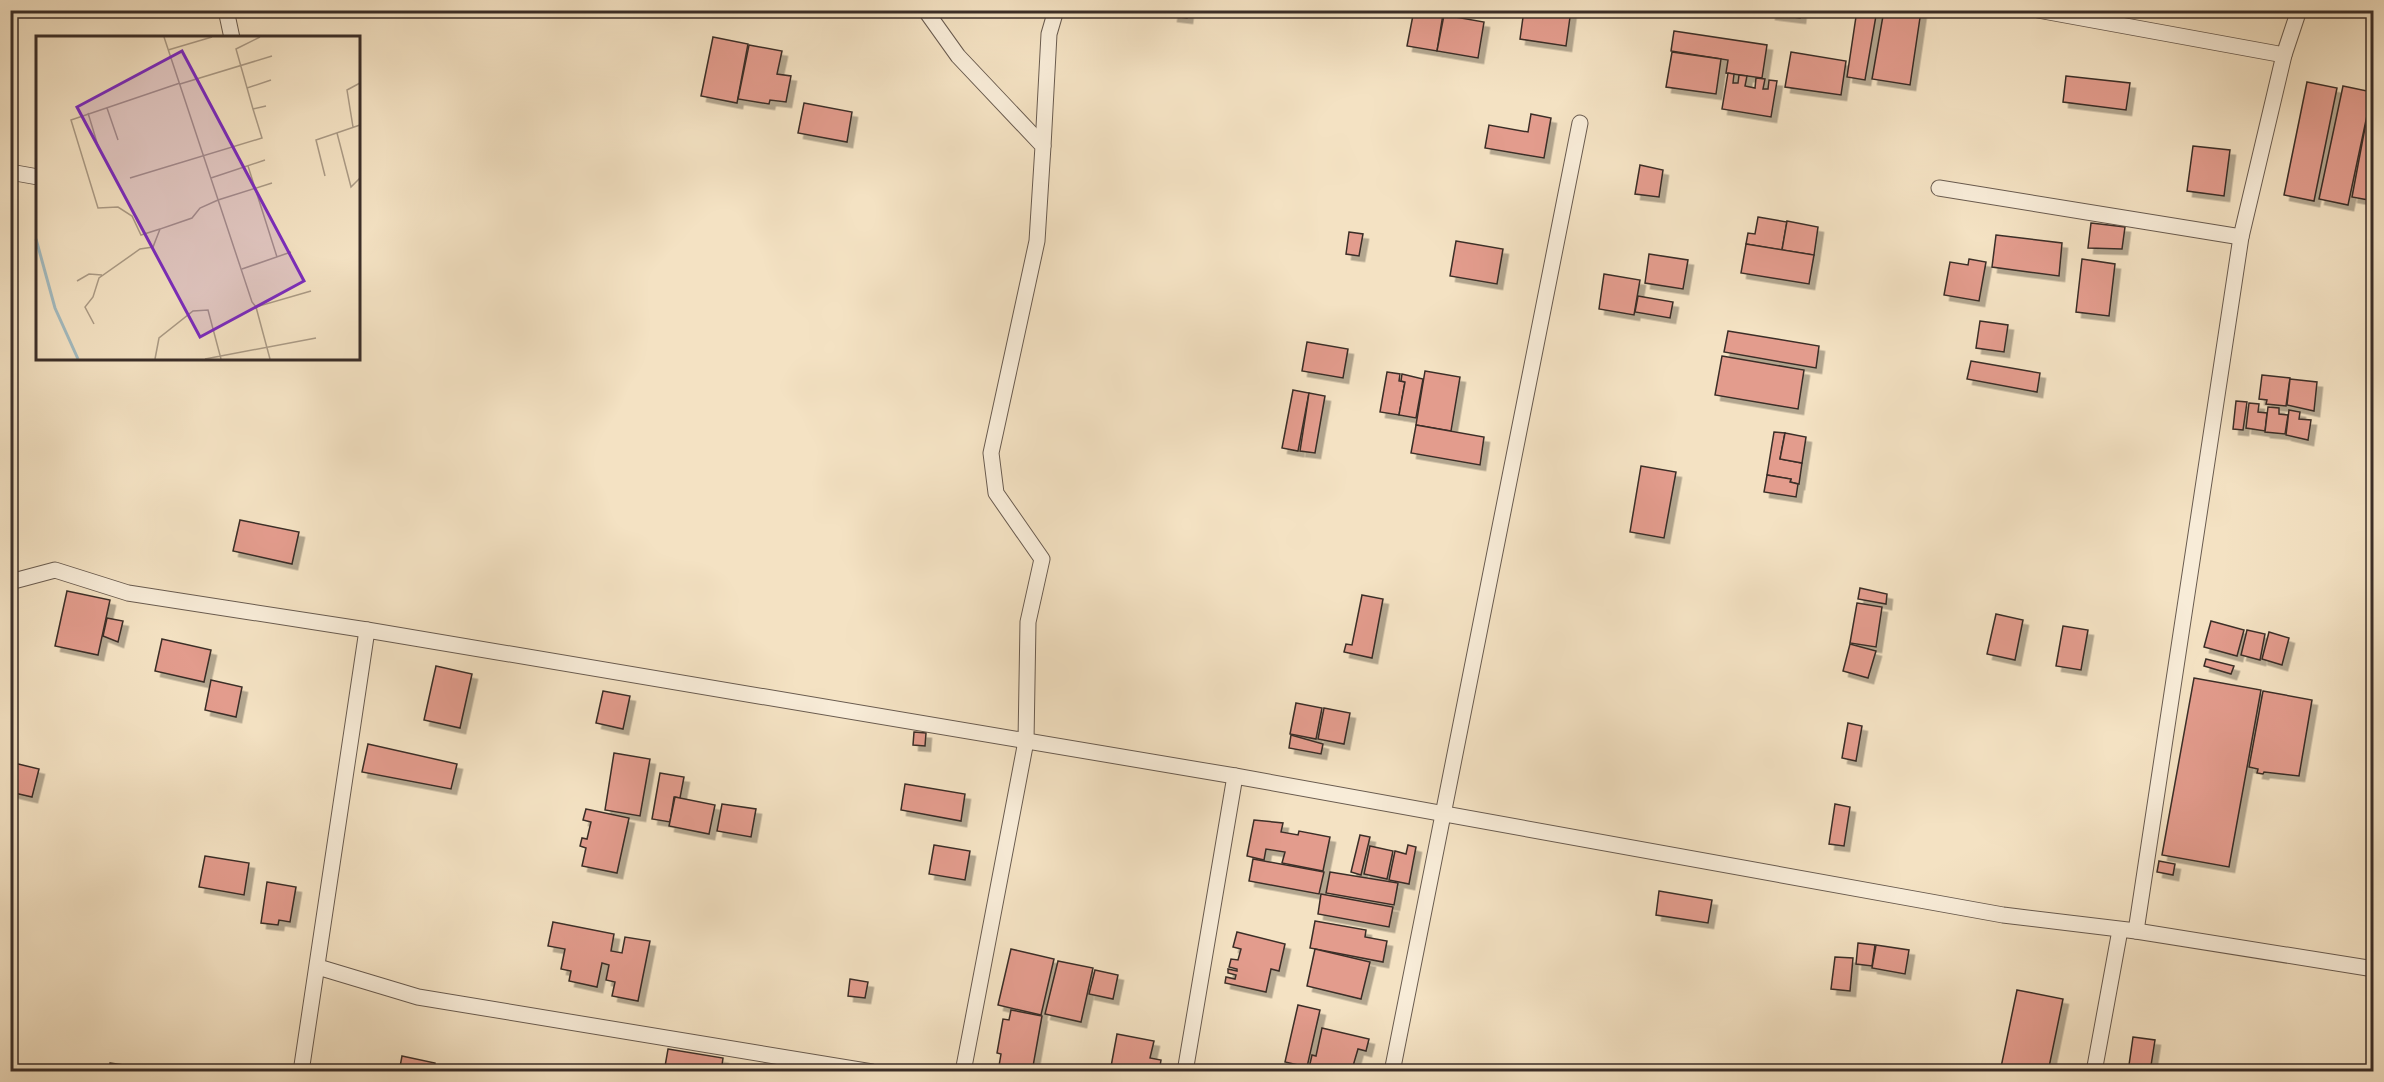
<svg xmlns="http://www.w3.org/2000/svg" width="2384" height="1082" font-family="'Gentium Book Plus',serif">
<defs>
<filter id="shadow"><feDropShadow dx="5.5" dy="5.5" stdDeviation="0" flood-color="#0004"/></filter>
</defs>
<rect width="100%" height="100%" fill="#f4e2c3"/>
<filter id="stains"><feTurbulence type="fractalNoise" baseFrequency=".00333" numOctaves="4"/><feColorMatrix values="0 0 0 0 .2 0 0 0 0 .09 0 0 0 0 .02 0 0 0 .5 -.17"/></filter>
<radialGradient id="worn" r=".72"><stop offset=".6" stop-color="#630" stop-opacity="0"/><stop offset="1" stop-color="#630" stop-opacity=".3"/></radialGradient>
<!-- building -->
<g fill="#e39c8d" stroke="#3b2e28" stroke-width="1.5" filter="url(#shadow)">
<polygon points="1173,10 1188,10 1187,18 1172,16"/>
<polygon points="1414,10 1443,14 1437,51 1407,46"/>
<polygon points="1524,10 1571,10 1566,46 1520,39"/>
<polygon points="1771,10 1801,10 1800,18 1770,14"/>
<polygon points="1857,10 1877,10 1865,80 1847,77"/>
<polygon points="1884,10 1921,11 1910,85 1872,79"/>
<polygon points="1444,15 1484,22 1478,58 1437,51"/>
<polygon points="1674,31 1767,45 1762,78 1726,73 1728,60 1671,51"/>
<polygon points="713,37 748,44 737,103 701,96"/>
<polygon points="749,45 782,51 777,74 791,76 786,102 770,100 769,104 738,99"/>
<polygon points="1672,52 1721,59 1716,94 1666,87"/>
<polygon points="1791,52 1846,61 1841,95 1785,87"/>
<polygon points="1728,73 1734,74 1733,83 1738,83 1739,75 1747,76 1745,86 1755,88 1756,78 1765,79 1763,89 1768,89 1769,80 1777,81 1771,117 1722,109"/>
<polygon points="2066,76 2130,83 2126,110 2063,102"/>
<polygon points="2307,82 2337,88 2314,201 2284,195"/>
<polygon points="2373,85 2374,85 2374,201 2352,197"/>
<polygon points="2343,86 2372,92 2348,205 2319,199"/>
<polygon points="804,103 852,112 847,142 798,133"/>
<polygon points="1531,114 1551,118 1544,158 1485,148 1489,125 1528,132"/>
<polygon points="2193,146 2230,150 2224,196 2187,191"/>
<polygon points="1640,165 1663,170 1659,197 1635,194"/>
<polygon points="1758,217 1787,222 1782,250 1746,244 1748,233 1755,234"/>
<polygon points="1787,221 1818,227 1814,255 1782,250"/>
<polygon points="2091,223 2125,227 2122,249 2088,248"/>
<polygon points="1349,232 1363,234 1359,256 1346,254"/>
<polygon points="1996,235 2062,243 2059,276 1992,267"/>
<polygon points="1456,241 1503,249 1497,284 1450,276"/>
<polygon points="1746,244 1814,255 1809,284 1741,273"/>
<polygon points="1649,254 1688,260 1683,289 1645,283"/>
<polygon points="1969,259 1986,262 1979,301 1944,295 1950,262 1968,265"/>
<polygon points="2082,259 2115,264 2109,316 2076,312"/>
<polygon points="1604,274 1640,280 1634,315 1599,309"/>
<polygon points="1638,296 1673,302 1670,318 1635,312"/>
<polygon points="1980,321 2008,325 2004,352 1976,348"/>
<polygon points="1728,331 1819,346 1816,368 1724,352"/>
<polygon points="1307,342 1348,349 1343,378 1302,371"/>
<polygon points="1722,356 1804,370 1798,409 1715,395"/>
<polygon points="1971,361 2040,373 2037,392 1967,379"/>
<polygon points="1425,371 1460,377 1451,431 1416,425"/>
<polygon points="1387,372 1400,374 1399,381 1405,382 1399,415 1380,412"/>
<polygon points="1402,374 1423,379 1416,418 1399,415 1405,382 1401,381"/>
<polygon points="2262,375 2290,378 2286,406 2266,404 2267,400 2259,399"/>
<polygon points="2290,379 2317,382 2314,411 2287,405"/>
<polygon points="1293,390 1309,393 1298,451 1282,448"/>
<polygon points="1309,393 1325,396 1315,453 1300,451"/>
<polygon points="2236,401 2247,402 2243,430 2233,429"/>
<polygon points="2249,403 2259,404 2258,412 2267,413 2265,431 2246,428"/>
<polygon points="2268,407 2279,408 2279,414 2288,415 2285,434 2265,432"/>
<polygon points="2289,410 2300,412 2299,419 2311,420 2308,440 2286,435"/>
<polygon points="1416,425 1484,437 1480,465 1411,453"/>
<polygon points="1774,432 1785,433 1780,459 1802,463 1799,484 1790,482 1791,479 1767,475"/>
<polygon points="1785,433 1806,437 1802,463 1780,459"/>
<polygon points="1641,466 1676,472 1664,538 1630,532"/>
<polygon points="1767,475 1791,479 1790,482 1798,484 1796,497 1764,492"/>
<polygon points="240,520 299,532 292,564 233,551"/>
<polygon points="1860,588 1887,594 1886,604 1858,599"/>
<polygon points="67,591 110,600 98,655 55,646"/>
<polygon points="1362,595 1383,599 1372,658 1344,652 1346,644 1352,645"/>
<polygon points="1857,603 1882,607 1876,647 1850,643"/>
<polygon points="1996,614 2023,620 2015,660 1987,654"/>
<polygon points="107,618 123,621 118,642 103,636"/>
<polygon points="2211,621 2244,630 2237,656 2204,647"/>
<polygon points="2063,626 2088,630 2081,670 2056,666"/>
<polygon points="2247,630 2265,634 2260,660 2241,655"/>
<polygon points="2269,632 2289,638 2282,665 2262,659"/>
<polygon points="162,639 211,650 204,682 155,671"/>
<polygon points="1850,644 1876,651 1868,678 1843,671"/>
<polygon points="2206,659 2234,666 2231,674 2204,666"/>
<polygon points="436,666 472,674 460,728 424,720"/>
<polygon points="2194,678 2261,690 2229,867 2162,855"/>
<polygon points="211,680 242,687 236,717 205,710"/>
<polygon points="603,691 630,696 623,729 596,723"/>
<polygon points="2263,691 2312,700 2299,776 2264,772 2263,774 2257,773 2258,769 2249,767"/>
<polygon points="1296,703 1322,708 1316,739 1290,734"/>
<polygon points="1324,708 1350,713 1344,744 1318,739"/>
<polygon points="1848,723 1862,726 1856,761 1842,758"/>
<polygon points="914,732 926,733 925,746 913,745"/>
<polygon points="1291,735 1323,744 1321,754 1289,748"/>
<polygon points="368,744 457,764 451,789 362,772"/>
<polygon points="614,753 650,759 640,816 605,810"/>
<polygon points="10,762 39,769 32,797 10,792"/>
<polygon points="660,773 684,777 680,798 674,797 670,822 652,819"/>
<polygon points="905,784 965,794 961,821 901,810"/>
<polygon points="675,797 715,805 709,834 669,826"/>
<polygon points="722,804 756,809 751,837 717,831"/>
<polygon points="1835,804 1850,807 1844,846 1829,844"/>
<polygon points="586,809 629,818 617,873 582,866 586,848 580,846 582,838 587,839 591,822 583,820"/>
<polygon points="1254,820 1283,823 1281,832 1298,835 1299,831 1330,837 1323,871 1282,863 1285,852 1266,849 1264,860 1247,856"/>
<polygon points="1360,835 1370,837 1361,875 1351,872"/>
<polygon points="934,845 970,851 965,880 929,874"/>
<polygon points="1408,845 1416,847 1409,884 1389,880 1395,851 1406,854"/>
<polygon points="1370,846 1393,851 1387,879 1364,874"/>
<polygon points="205,856 249,863 244,895 199,887"/>
<polygon points="1253,859 1324,872 1319,894 1249,881"/>
<polygon points="2159,861 2175,864 2173,875 2157,872"/>
<polygon points="1330,872 1398,883 1394,905 1326,893"/>
<polygon points="267,882 296,887 290,922 279,920 278,925 261,923"/>
<polygon points="1659,891 1712,900 1708,923 1656,915"/>
<polygon points="1321,894 1393,907 1389,927 1318,914"/>
<polygon points="1315,921 1366,930 1365,937 1387,941 1383,962 1310,948"/>
<polygon points="553,922 614,934 611,951 622,953 625,937 650,941 638,1001 612,996 615,982 606,980 609,965 602,963 597,987 569,981 571,971 561,969 565,949 548,946"/>
<polygon points="1237,932 1285,944 1279,971 1271,969 1266,992 1225,983 1226,977 1235,979 1236,975 1228,973 1228,969 1237,971 1237,969 1229,967 1231,959 1238,960 1241,949 1233,947"/>
<polygon points="1858,943 1875,945 1872,966 1856,964"/>
<polygon points="1876,945 1909,950 1905,974 1872,968"/>
<polygon points="1011,949 1054,959 1041,1015 998,1005"/>
<polygon points="1315,949 1370,962 1361,999 1307,986"/>
<polygon points="1835,957 1853,958 1850,991 1831,989"/>
<polygon points="1058,961 1093,968 1081,1022 1045,1014"/>
<polygon points="1095,970 1118,975 1113,999 1089,994"/>
<polygon points="850,979 868,982 865,998 848,996"/>
<polygon points="2017,990 2063,999 2048,1072 2000,1072"/>
<polygon points="1298,1005 1320,1010 1307,1067 1285,1062"/>
<polygon points="1011,1010 1042,1016 1032,1072 999,1066 1001,1054 997,1053 1003,1019 1009,1020"/>
<polygon points="1322,1028 1369,1039 1366,1051 1358,1049 1353,1066 1359,1068 1358,1072 1321,1072 1309,1068 1312,1055 1316,1056"/>
<polygon points="1117,1034 1154,1041 1150,1058 1161,1060 1159,1072 1110,1072"/>
<polygon points="2133,1037 2155,1040 2150,1072 2128,1072"/>
<polygon points="668,1049 723,1058 721,1072 664,1072"/>
<polygon points="402,1056 435,1063 434,1072 399,1072"/>
<polygon points="110,1063 152,1069 151,1072 109,1072"/>
<polygon points="1287,1066 1314,1071 1314,1072 1286,1072"/>
</g>
<g fill="none" stroke-linecap="round" stroke-linejoin="round">
<defs>
<g id="minor">
<polyline points="226,10 232,38"/>
<polyline points="929,10 928,14 958,56 1043,146 1037,241 991,453 996,493 1042,559 1028,622 1026,741 963,1072"/>
<polyline points="2038,10 2284,55"/>
<polyline points="1043,146 1049,34 1056,10"/>
<polyline points="10,172 38,177"/>
<polyline points="1939,188 2241,237"/>
<polyline points="10,582 55,570 128,593 367,630 1235,776 2003,915 2136,931 2374,969"/>
<polyline points="2136,931 2241,237 2284,55 2299,10"/>
<polyline points="318,967 418,997 872,1072"/>
<polyline points="301,1072 367,630"/>
<polyline points="1185,1072 1235,776"/>
<polyline points="1392,1072 1580,123"/>
<polyline points="2094,1072 2120,930"/>
</g>
</defs>
<!-- minor casing -->
<use href="#minor" stroke="#695b4f" stroke-width="17"/>
<!-- minor -->
<use href="#minor" stroke="#f8ecd8" stroke-width="15"/>
</g>
<!-- overview -->
<g transform="translate(36 36)">
<rect width="324" height="324" fill="#f4e2c3"/>
<path fill="none" stroke="#a2babf" stroke-width="3" d="M0,203L19,272L42,323"/>
<path fill="none" stroke="#aa9a85" stroke-width="1.5" d="M128,1L216,266L220,271L275,255M224,1L200,13L217,73L230,70M132,14L176,1M144,48L236,20M211,52L235,44M71,72L82,104M52,77L62,110M317,91L311,54L324,47M301,97L315,151L324,142M212,130L241,221M289,140L280,104L324,89M94,142L226,102L217,73M175,142L229,124M124,193L105,199L96,180L82,171L62,172L35,84L144,47M206,233L255,216M41,245L53,238L66,239M220,271L234,323M58,288L49,271L57,261L63,242L104,213L117,211L124,193L156,182L164,172L182,164L236,147M119,323L123,302L157,275L172,274L185,323M169,323L280,302"/>
<path fill="#7b2cbf" fill-opacity="0.15" stroke="#7b2cbf" stroke-width="3" d="M146,15L268,245L164,301L41,71Z"/>
<rect width="324" height="324" fill="none" stroke="#3b2e28" stroke-width="3"/>
</g>
<!-- margin -->
<rect width="2384" height="1082" fill="none" stroke="#f4e2c3" stroke-width="36"/>
<rect x="12" y="12" width="2360" height="1058" fill="none" stroke="#3b2e28" stroke-width="3"/>
<rect x="18" y="18" width="2348" height="1046" fill="none" stroke="#3b2e28" stroke-width="1.5"/>
<rect width="100%" height="100%" filter="url(#stains)"/>
<rect width="100%" height="100%" fill="url(#worn)"/>
</svg>
